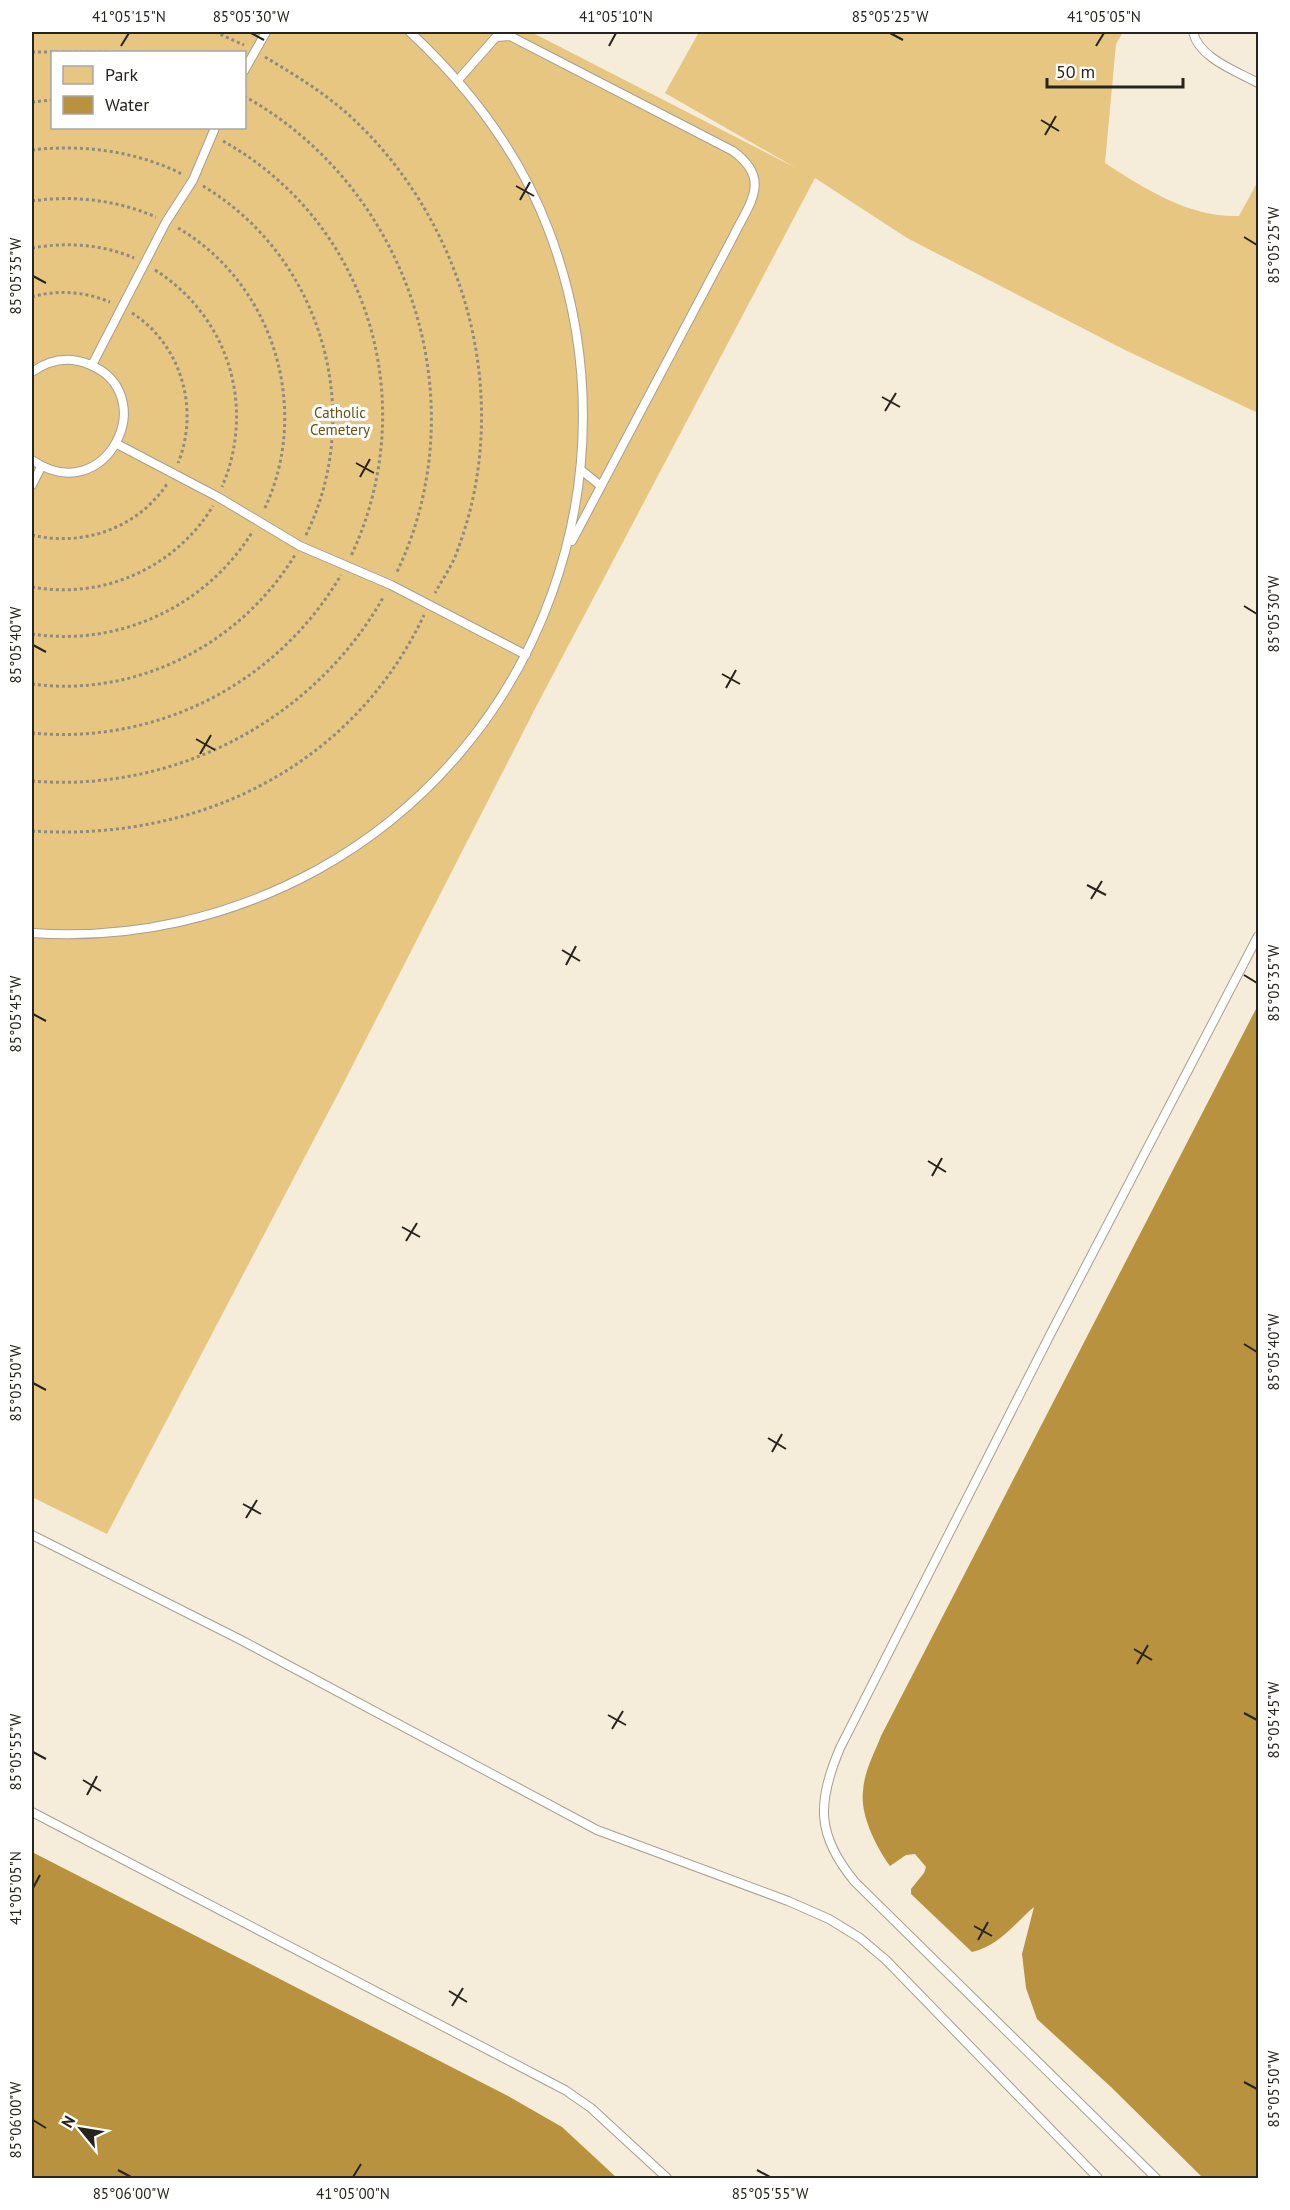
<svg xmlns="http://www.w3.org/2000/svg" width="1290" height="2210" font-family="'PT Sans',sans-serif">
<rect width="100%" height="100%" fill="#f5ecd9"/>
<!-- green -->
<path fill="#e7c682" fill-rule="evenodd" d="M32,32H531L796,168L665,93L699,32H1123L1116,44L1105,163C1145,189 1190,218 1239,216L1258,181V413L1125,350L907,238L815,178L537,705L341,1088L107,1534L32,1497ZM52,52H244V128H52Z"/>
<!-- water -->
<g fill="#b8923e">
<path d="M1258,1005V2178H1203L1111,2087L1037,2019L1026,1988L1022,1954L1034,1907C1014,1924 999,1946 972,1952L911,1894V1889L924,1873L926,1867L915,1854L906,1855L890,1866C876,1847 860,1815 863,1791C864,1772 874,1754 881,1736Z"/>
<polygon points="32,1852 508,2096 562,2127 617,2178 32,2178"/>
</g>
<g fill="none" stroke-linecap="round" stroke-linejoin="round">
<defs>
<g id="lane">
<path d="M1193,32C1199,58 1236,71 1258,83"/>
<polyline points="244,71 266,32"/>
<path d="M458,80L496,37L510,36L733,151C771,179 751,201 734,235L572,541"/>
<polyline points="92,365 166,222 193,180 215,128"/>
<path d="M32,372C49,360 68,356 88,364C164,393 106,511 32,460"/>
<polyline points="117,444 218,497 300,546 391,585 526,655"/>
<polyline points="581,470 601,486"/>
<polyline points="32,485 41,467"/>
<path d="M32,933C131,940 229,918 317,870C543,745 640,471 549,231C520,154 470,88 410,32"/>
<polyline points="32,1535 239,1639 597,1830 788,1901 829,1919 860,1938 886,1960 1098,2178"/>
<polyline points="32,1812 565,2090 591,2108 667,2178"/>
<path d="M1156,2178L855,1882C816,1835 817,1803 840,1748L1051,1333L1258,936"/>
</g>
</defs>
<!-- lane casing -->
<use href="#lane" stroke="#a89f8e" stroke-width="10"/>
<!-- path -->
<g stroke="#918a7d" stroke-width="3" stroke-dasharray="3 3" stroke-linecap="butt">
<polyline points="215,32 244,45"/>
<polyline points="32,52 108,52"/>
<path d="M265,57C295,75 325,93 351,117C467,224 514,399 458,549C453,565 443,578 435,593"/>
<path d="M244,96C411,189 479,403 396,574"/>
<polyline points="32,102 52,100"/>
<path d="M223,141C371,224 422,405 351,556"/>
<path d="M32,150C82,144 136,151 182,174"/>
<path d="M203,186C322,257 367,413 305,537"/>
<path d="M32,201C74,195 117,200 156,217"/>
<path d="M178,228C274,284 312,410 264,510"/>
<path d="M32,248C66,242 102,244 134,258"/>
<path d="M155,270C229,317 256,407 222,487"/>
<path d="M32,297C57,289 86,292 110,302"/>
<path d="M132,313C181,344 200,409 178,463"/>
<path d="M32,535C82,547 137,529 167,484"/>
<path d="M32,587C103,600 175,568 213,506"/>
<path d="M32,634C119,647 206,607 253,531"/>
<path d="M32,684C136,698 240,645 295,555"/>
<path d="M32,733C157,745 277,684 341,575"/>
<path d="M32,781C174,793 314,721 384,596"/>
<path d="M32,831C196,842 352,768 424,615"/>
</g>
<!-- lane -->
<use href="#lane" stroke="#fff" stroke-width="8"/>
</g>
<!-- ticks -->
<path fill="none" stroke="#27241d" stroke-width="2" d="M251,33L264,40M890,33L903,40M121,46L129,33M609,46L616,33M1096,46L1104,33M1041,120L1059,131M1045,135L1056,116M516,186L534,196M520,200L530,182M1244,237L1257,245M33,276L46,283M882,397L900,407M885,411L896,393M356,463L374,473M360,477L370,459M1244,606L1257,614M33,645L46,652M722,674L740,684M726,688L736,670M196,739L215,750M200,754L211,735M1087,885L1106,895M1091,899L1102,881M562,950L580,961M566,965L576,946M1244,975L1257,983M33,1014L46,1021M928,1161L946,1172M932,1176L942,1158M402,1227L420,1237M406,1241L417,1223M1244,1344L1257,1352M33,1383L46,1390M768,1438L786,1449M772,1452L782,1434M243,1504L261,1514M246,1518L257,1500M1134,1649L1152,1660M1137,1664L1148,1645M1244,1713L1257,1720M608,1715L626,1725M612,1729L623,1711M33,1752L46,1759M83,1780L101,1791M87,1795L97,1776M33,1888L40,1875M974,1926L992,1936M978,1940L988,1922M449,1991L467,2002M452,2006L463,1988M1244,2082L1257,2089M33,2120L46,2128M118,2170L131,2177M757,2170L770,2177M353,2177L361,2164"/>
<g text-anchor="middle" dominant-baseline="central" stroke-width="6" stroke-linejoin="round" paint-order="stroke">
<!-- park labels -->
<g font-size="15" fill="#6b5010" stroke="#fff">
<text x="340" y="412">Catholic<tspan x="340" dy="17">Cemetery</tspan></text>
</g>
</g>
<!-- border -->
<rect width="1290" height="2210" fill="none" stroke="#ffffff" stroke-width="66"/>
<!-- legend -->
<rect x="51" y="51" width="195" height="78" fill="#ffffff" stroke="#a9a7a5" stroke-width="1.5"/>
<rect x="63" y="66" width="30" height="18" fill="#e7c682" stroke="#a9a7a5" stroke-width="1.5"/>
<text x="105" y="81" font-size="18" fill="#27241d">Park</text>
<rect x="63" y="96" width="30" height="18" fill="#b8923e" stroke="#a9a7a5" stroke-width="1.5"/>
<text x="105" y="111" font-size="18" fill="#27241d">Water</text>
<!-- north arrow -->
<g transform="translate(81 2129) rotate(300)" stroke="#ffffff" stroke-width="4.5" paint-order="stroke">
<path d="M0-4.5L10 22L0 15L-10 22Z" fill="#27241d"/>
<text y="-9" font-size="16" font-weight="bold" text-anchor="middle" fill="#27241d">N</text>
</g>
<!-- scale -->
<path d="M1047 78v9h136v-9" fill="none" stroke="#27241d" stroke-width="3"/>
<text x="1056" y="78" font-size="18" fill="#27241d" stroke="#ffffff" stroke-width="4.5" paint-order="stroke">50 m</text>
<rect x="33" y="33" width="1224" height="2144" fill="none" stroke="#27241d" stroke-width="2"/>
<g font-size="15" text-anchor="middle" fill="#27241d">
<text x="129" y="22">41°05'15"N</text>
<text x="251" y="22">85°05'30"W</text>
<text x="616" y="22">41°05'10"N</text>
<text x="890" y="22">85°05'25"W</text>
<text x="1104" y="22">41°05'05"N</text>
<text transform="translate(1274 245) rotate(-90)" y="5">85°05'25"W</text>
<text transform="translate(16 276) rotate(-90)" y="5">85°05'35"W</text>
<text transform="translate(1274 614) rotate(-90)" y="5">85°05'30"W</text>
<text transform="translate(16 645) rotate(-90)" y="5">85°05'40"W</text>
<text transform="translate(1274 983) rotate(-90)" y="5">85°05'35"W</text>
<text transform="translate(16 1014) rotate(-90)" y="5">85°05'45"W</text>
<text transform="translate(1274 1352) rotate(-90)" y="5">85°05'40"W</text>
<text transform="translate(16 1383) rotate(-90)" y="5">85°05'50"W</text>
<text transform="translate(1274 1720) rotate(-90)" y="5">85°05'45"W</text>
<text transform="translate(16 1752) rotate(-90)" y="5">85°05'55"W</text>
<text transform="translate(16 1888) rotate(-90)" y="5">41°05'05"N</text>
<text transform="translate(1274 2089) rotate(-90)" y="5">85°05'50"W</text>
<text transform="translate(16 2120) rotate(-90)" y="5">85°06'00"W</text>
<text x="131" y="2199">85°06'00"W</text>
<text x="353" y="2199">41°05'00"N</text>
<text x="770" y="2199">85°05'55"W</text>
</g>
</svg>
